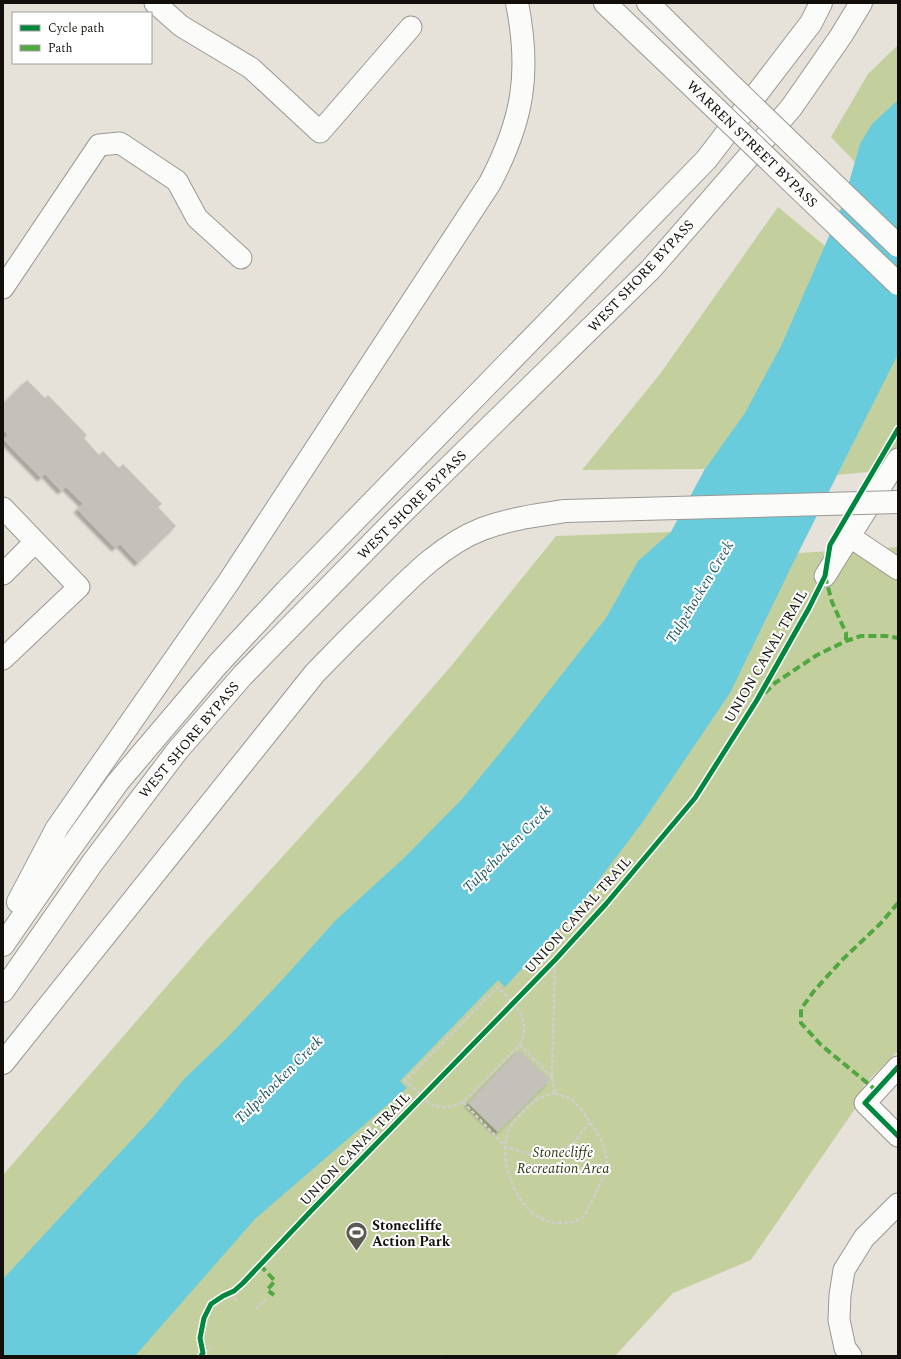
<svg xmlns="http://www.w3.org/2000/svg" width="901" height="1359" font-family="Spectral,serif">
<defs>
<filter id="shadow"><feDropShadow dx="-3.5" dy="3.5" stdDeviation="1" flood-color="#0004"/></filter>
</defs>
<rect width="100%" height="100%" fill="#e6e2da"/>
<!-- green -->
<polygon fill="#c4cf9e" points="898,45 898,469 837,475 798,553 898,547 898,1051 863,1086 865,1088 861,1100 751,1260 673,1293 615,1356 3,1356 3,1175 205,942 362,769 452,665 556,536 671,532 705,469 582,470 660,374 778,207 825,246 843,204 855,162 831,137 868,74"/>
<!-- water -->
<polygon fill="#69ccdd" points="898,100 898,354 798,553 730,693 642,823 573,914 505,987 498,980 400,1081 407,1088 255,1219 135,1356 3,1356 3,1279 153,1117 185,1078 227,1038 282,980 336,920 404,858 463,798 512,738 606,618 638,561 671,532 705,469 745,413 782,344 843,204 860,144 872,124"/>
<!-- building -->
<g fill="#c4c1bb" filter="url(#shadow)">
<polygon points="27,380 45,398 48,395 87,435 84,438 99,455 103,451 119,468 123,464 162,504 158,507 176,526 138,563 120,544 115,548 77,509 83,504 66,487 61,491 45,474 41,478 4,440 8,435 3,430 3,404"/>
<polygon points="519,1050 550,1080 498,1132 468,1103"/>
</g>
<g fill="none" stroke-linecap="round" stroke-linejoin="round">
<defs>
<g id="minor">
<polyline points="155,3 181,26 251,68 320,132 411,27"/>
<polyline points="3,288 99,145 120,143 177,181 197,218 241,258"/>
<polyline points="3,508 79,587 3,659"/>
<polyline points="849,536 898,569"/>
<polyline points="3,574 35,542"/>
<polyline points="825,576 898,459"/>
<polyline points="898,1067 865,1103 898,1136"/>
<polyline points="851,1356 845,1348 839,1320 840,1295 844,1270 864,1238 898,1204"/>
</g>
<g id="highway">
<polyline points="605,3 714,107"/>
<polyline points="648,3 732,86"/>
<path d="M18,902L57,828L228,583L490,183C523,120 531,73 517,3"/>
<polyline points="3,945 59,864 118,782 218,664 286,591 706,160 811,23 821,3"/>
<polyline points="3,991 93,862 177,751 243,675 395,520 651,269 791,108 841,36 861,3"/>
<path d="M3,1063L315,673C338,649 362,625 386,602C414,574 444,544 482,529C509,519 537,515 565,511"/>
</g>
</defs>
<!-- minor casing -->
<use href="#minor" stroke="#9b9892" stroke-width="23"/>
<!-- highway casing -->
<use href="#highway" stroke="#9b9892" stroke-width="24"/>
<!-- path -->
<g stroke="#d0cecc" stroke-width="2.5" stroke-dasharray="4 2" stroke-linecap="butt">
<polyline points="892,438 898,429"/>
<polyline points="552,1077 520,1045 463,1102 506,1147 529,1154 550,1154 568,1147 574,1142 589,1123"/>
<path d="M555,1093L571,1099L581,1109L600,1137L606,1155L607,1165L604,1176L585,1215C578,1221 571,1223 562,1223C522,1226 495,1164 509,1130C511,1124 517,1118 522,1113C533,1101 539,1097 555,1093Z"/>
<polyline points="555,1093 552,1077 555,961"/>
<path d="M463,1102C431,1117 427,1098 405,1081L498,987C509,1000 527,1013 524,1033C524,1036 521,1041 520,1045"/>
<polyline points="234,1291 236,1302"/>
<polyline points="256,1309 266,1299"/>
<polyline points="203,1353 200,1338 204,1318 211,1304 223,1296 234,1291 243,1283 311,1211 555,960 655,847 695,798 757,700 815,596"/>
<polyline points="201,1356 211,1347"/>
<polyline points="441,1356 443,1354"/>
</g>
<!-- minor -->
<use href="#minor" stroke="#fbfbf9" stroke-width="21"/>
<!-- highway -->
<use href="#highway" stroke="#fbfbf9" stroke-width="22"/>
<defs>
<g id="highway-bridge">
<polyline points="732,86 898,246"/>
<polyline points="714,107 898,284"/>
<polyline points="565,511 898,502"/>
</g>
</defs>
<!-- highway-bridge casing -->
<use href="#highway-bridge" stroke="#9b9892" stroke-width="24" stroke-linecap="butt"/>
<!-- highway-bridge -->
<use href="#highway-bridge" stroke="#fbfbf9" stroke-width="22"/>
<!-- quiet -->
<g stroke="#51a841" stroke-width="4" stroke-dasharray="8 4" stroke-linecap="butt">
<polyline points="825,576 832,602 846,633 846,641"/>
<polyline points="765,693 775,683 817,655 846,641 861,636 886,636 898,638"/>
<polyline points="877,1091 821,1045 801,1023 801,1009 814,991 842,960 881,923 898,903"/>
<polyline points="260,1265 275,1281 267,1290 274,1295"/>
</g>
<defs>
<g id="cycleway">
<polyline points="898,1067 865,1103 898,1136"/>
<polyline points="201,1356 203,1353 200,1338 204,1318 211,1304 223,1296 234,1291 243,1283 311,1211 555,960 606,904 695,798 757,700 809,608 825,576 830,545 898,429"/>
</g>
</defs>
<!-- cycleway casing -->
<use href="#cycleway" stroke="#fff" stroke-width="8"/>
<!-- cycleway -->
<use href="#cycleway" stroke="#00873e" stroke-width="5"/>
</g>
<!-- icons -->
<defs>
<symbol id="stadium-pin" viewBox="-11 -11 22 30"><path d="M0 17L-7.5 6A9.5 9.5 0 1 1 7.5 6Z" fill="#5c5953" stroke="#fff"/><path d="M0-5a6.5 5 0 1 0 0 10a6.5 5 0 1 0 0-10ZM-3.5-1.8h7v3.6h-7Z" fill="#fff"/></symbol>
</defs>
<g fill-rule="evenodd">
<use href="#stadium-pin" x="344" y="1220" width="25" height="34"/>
</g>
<g text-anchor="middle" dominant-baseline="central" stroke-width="4" stroke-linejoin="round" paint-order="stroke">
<!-- street labels -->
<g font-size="14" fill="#120f0a" stroke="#fff">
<text transform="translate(752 144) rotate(44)">WARREN STREET BYPASS</text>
<text transform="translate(641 276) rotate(-47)">WEST SHORE BYPASS</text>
<text transform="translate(412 505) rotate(-45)">WEST SHORE BYPASS</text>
<text transform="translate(766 656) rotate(-60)">UNION CANAL TRAIL</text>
<text transform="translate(189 740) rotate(-50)">WEST SHORE BYPASS</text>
<text transform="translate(578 915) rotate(-48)">UNION CANAL TRAIL</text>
<text transform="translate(355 1149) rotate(-46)">UNION CANAL TRAIL</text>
</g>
<!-- park labels -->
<g font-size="14" font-style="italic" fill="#2e3711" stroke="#fff">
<text x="563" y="1152">Stonecliffe<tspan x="563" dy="16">Recreation Area</tspan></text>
</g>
<!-- poi labels -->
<g font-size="14" font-weight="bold" fill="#120f0a" stroke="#fff" text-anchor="start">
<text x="372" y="1225">Stonecliffe<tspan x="372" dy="16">Action Park</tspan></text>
</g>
<!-- water labels -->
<g font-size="15" font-style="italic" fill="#1f5763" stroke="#fff">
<text transform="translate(700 592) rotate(-59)">Tulpehocken Creek</text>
<text transform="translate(507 849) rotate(-45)">Tulpehocken Creek</text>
<text transform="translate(279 1080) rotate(-45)">Tulpehocken Creek</text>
</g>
</g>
<!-- border -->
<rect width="901" height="1359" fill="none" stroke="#120f0a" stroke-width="8"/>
<!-- legend -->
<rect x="12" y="12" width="140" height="52" fill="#ffffff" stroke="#a09f9d"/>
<rect x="20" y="25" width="20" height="6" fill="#00873e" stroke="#a09f9d"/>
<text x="48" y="32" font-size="12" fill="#120f0a">Cycle path</text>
<rect x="20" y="45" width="20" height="6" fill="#51a841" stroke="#a09f9d"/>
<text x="48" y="52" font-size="12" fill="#120f0a">Path</text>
</svg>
